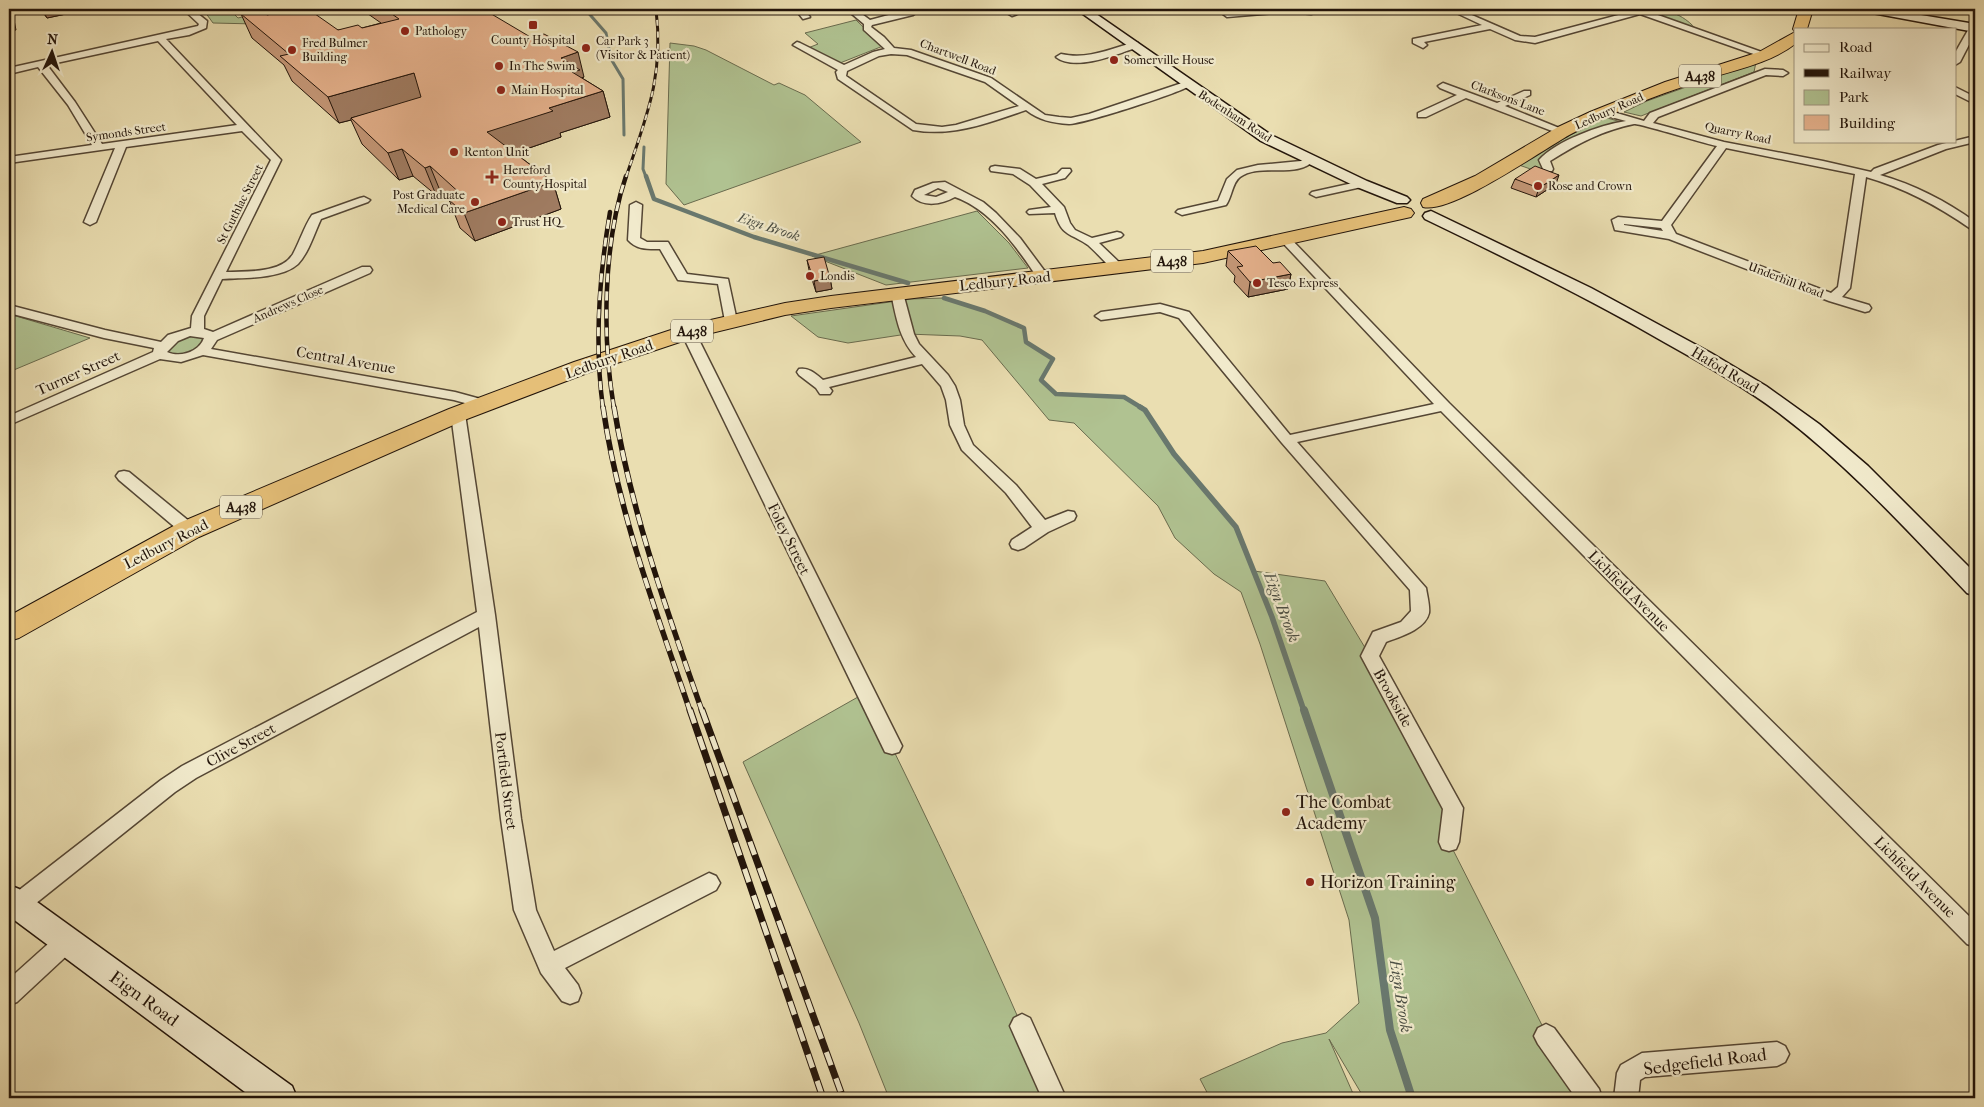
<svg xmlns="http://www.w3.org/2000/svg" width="1984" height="1107" font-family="'IM FELL French Canon',serif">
<rect width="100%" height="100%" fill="#eadeb1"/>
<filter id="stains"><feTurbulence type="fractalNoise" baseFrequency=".004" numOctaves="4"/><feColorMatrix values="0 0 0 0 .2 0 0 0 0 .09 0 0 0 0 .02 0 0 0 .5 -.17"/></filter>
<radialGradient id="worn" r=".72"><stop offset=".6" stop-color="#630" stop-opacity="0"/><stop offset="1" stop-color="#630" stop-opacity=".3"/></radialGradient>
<!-- green -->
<g fill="#b0c291" stroke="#696b4e">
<polygon points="225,9 241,9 239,9 241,11 233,13 238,18 246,16 256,24 213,23 205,12"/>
<path d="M1634,9C1660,9 1678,9 1696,29Z"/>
<polygon points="856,20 883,46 840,63 808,48 818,44 805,33"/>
<polygon points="670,43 694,46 706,50 774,85 779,83 805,95 861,142 684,205 666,184"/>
<polygon points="1756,62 1754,72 1641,116 1624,112 1647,101"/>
<polygon points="1604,117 1621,122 1588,131 1542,160 1547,169 1542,173 1516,164"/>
<polygon points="977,211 1009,243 1028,268 886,285 812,256"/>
<polygon points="944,298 985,311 1024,328 1026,342 1053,359 1041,380 1056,394 1124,397 1145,410 1174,454 1236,527 1254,571 1325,581 1370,656 1453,808 1449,842 1579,1098 1364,1098 1329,1039 1355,1098 1210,1098 1200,1079 1282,1043 1326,1033 1359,1003 1349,920 1260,644 1241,592 1214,574 1175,538 1158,506 1074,423 1049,420 982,340 960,336 907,334 848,343 818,337 791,316 911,299"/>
<polygon points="9,314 90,338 9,372"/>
<polygon points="197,332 210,342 177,358 160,349"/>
<path d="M865,693C932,826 995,962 1053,1098H889L859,1023L743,762Z"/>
</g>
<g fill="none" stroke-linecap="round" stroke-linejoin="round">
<!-- stream-far3 -->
<g stroke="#69786e" stroke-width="3">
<polyline points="585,9 606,33 611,59 623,79 624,135"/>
<polyline points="644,147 643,169 646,177"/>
</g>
<!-- stream-far2 -->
<g stroke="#69786e" stroke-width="4.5">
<polyline points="646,176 654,199 754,237 908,283"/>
<polyline points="944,298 985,311 1024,328 1026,342 1053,359 1041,380 1056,394 1124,397 1142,408"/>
</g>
<!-- stream-far1 -->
<polyline stroke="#69786e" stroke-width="5.5" points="1140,407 1145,410 1174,454 1236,527 1272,617 1304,711"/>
<!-- stream -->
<polyline stroke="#69786e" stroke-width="8" points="1304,710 1375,918 1390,1030 1412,1098"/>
<defs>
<g id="street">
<path d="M183,9H192L207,21L206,28L189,35L166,39L281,160L226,272C246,271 281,274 293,254C300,241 304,227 312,215L360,198L364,197L370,200L368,202L321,219C314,234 309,252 298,264C282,279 243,278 222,279L204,316V329L213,332L362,267H370L372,270L370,273L217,340L211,349L455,392L488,401L490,404L488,407L483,408L454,400L203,355L181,362L160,359L9,425V416L153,352L154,348L104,338L9,313V305L105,330L161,342L168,335L191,328L192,316L271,160L242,131L126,147L96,222L90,225L84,222L115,148L9,163V157L92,145L68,105L38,67L9,74V68L198,26L199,24ZM158,41L237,125L102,144L75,102L47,65ZM190,336L204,338C199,352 180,358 167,352L178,341Z"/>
<polygon points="795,9 803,9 810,17 803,19"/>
<path d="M846,9H855L870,20L911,9H921L913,15L872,25L871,27L884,37L894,48L911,50L991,78L1045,115L1059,117L1071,118L1089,114L1185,82H1191L1193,84C1184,92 1082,124 1069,124C1052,123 1039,120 1026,110C988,123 953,137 913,130L838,79L836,72L838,70L793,45L797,42L800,43L844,65L873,52L885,49L864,30V24ZM891,54L907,55L985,82L1019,106L956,125L942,127L916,124L846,76L847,71L879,56Z"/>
<polygon points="1000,9 1031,9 1012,16"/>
<polygon points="1267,9 1329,9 1311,14 1288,12 1227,17 1223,14 1227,11"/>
<polygon points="1448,9 1458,9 1520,36 1535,37 1641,9 1770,55 1765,58 1762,57 1640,14 1535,43 1515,40 1490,29 1424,42 1427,45 1423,48 1413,43 1413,39 1482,25"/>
<polygon points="1971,25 1975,25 1975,33 1960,62 1955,65 1955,53"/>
<path d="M1135,42L1138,43V47C1118,54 1075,72 1056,57L1061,54C1088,60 1110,49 1135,42Z"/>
<path d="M1765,69L1783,70L1788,73L1783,76L1766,75L1658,117L1653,123L1724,142L1823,161L1871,172L1874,169L1938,145L1975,136V142L1946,149L1880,175C1915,185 1946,201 1975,222V230L1971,229C1938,206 1905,188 1866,177L1850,288L1842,297L1869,305L1871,308L1869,311L1865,312L1829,301L1669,239L1615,230L1612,220L1618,217L1662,221L1717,146C1706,144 1639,123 1634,124C1601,131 1579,143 1550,161L1553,169L1552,171H1544L1539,160C1556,141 1600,125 1626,121L1600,114V110L1603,109L1644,121L1650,113ZM1726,148L1855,174L1838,287L1831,293L1676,234L1671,225ZM1624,224L1661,228L1663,231L1624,225Z"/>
<polygon points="1443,83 1497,103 1524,91 1530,91 1530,95 1505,106 1569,132 1568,134 1560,134 1466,98 1426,117 1418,117 1418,113 1457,95 1440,88 1438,86"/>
<polygon points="1955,87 1975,97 1975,104 1955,94"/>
<path d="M1310,156L1315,159C1298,180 1261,162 1240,177C1232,183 1232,197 1226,205L1182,215L1176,212L1178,210L1218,201L1227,179L1237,170L1258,165L1301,161Z"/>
<path d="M995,166L1020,169L1036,179L1057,174L1062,169H1070L1071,171L1065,178L1042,184L1064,207L1070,223L1075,230L1092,238L1117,232L1121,233L1123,235L1121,237L1099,243L1122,265L1124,268L1122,271H1114C1105,262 1097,253 1088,245C1071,233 1062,237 1055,213L1029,214L1027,212L1029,210L1051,207L1030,185L1013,174L991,171L990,169L991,167Z"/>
<polygon points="1362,181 1366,182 1367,184 1366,186 1316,197 1310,194 1312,192"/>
<path d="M945,182L983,202L996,213L1020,238L1049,277L1047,280H1039C1018,249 992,210 955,197C942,204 924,208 912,196L915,190L933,183ZM938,188L948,192L936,197L924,195Z"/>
<path d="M636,202L642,205L640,238L647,242H668L687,274L728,279L737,321L736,324H726L725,321L718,284L678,280L660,249C648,249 637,250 628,240L630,205Z"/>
<path d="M1286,236L1290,238L1449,403L1975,922V947L1967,944L1441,411L1297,442L1426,588C1427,595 1430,606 1429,613C1425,630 1399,637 1386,642L1379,656L1463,808L1459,842L1456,849L1449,851L1442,849L1439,842L1443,809L1361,656L1373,632L1401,622L1411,611L1410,590L1282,443L1179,318L1160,312L1101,320L1095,316L1101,312L1160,304L1189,312L1290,435L1434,404L1282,242L1280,240Z"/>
<path d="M897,289L903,293L914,334L919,344L948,375L955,386L960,400L964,425L973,445L1016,485L1045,520L1068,511L1074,512L1076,516L1074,520L1048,532L1024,548L1018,550L1012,548L1010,544L1012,540L1032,527L1006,493L962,450L950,425L946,400L941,386L922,364L829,387L832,391L830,394H820L816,388L799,375L797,372L799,369C809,367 816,374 823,380L916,357C899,339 896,316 891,293Z"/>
<polygon points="688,328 695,332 902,746 899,752 892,754 885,752 681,332"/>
<polygon points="458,410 463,411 465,414 495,615 521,819 536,910 554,951 709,873 716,876 720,883 716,890 565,968 578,985 581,993 578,1001 570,1004 562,1001 541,973 514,910 501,819 479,627 196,778 175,792 25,912 17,915 9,912 9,898 161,780 182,766 477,612 451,414 453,411"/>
<polygon points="124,471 129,472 195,526 197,530 195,534 189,536 183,534 119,480 116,476 119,472"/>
<polygon points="66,931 74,935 77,942 74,949 17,1002 9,1005 9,979 58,935"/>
<polygon points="1022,1014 1030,1018 1066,1098 1042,1098 1010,1026 1014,1018"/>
<polygon points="1546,1024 1554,1028 1599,1089 1602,1098 1576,1098 1538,1044 1534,1036 1538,1028"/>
<polygon points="1777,1042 1785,1046 1789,1054 1785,1062 1777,1066 1645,1077 1640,1080 1638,1098 1614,1098 1617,1073 1621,1065 1642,1053"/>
</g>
<g id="secondary">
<polygon points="1076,9 1089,9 1271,135 1367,181 1407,197 1410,200 1407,203 1397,203 1357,187 1261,141"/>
<polygon points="1861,9 1885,9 1975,24 1975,32 1867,12"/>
<path d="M1431,211L1591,288L1711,353L1766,386L1819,424L1868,466L1975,573V596L1967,593C1907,530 1849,466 1779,413C1743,386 1703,364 1664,342C1586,297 1506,258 1425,219L1423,216L1425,213Z"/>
<polygon points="9,885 19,889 292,1086 297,1098 253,1098 9,916"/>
</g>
<g id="highway">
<path d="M1799,9H1813L1807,29H1795V44C1768,65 1729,71 1697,82C1654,96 1611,113 1571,134C1542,150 1452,214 1423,207L1421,203L1423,199L1475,176L1558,127L1590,112L1665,82L1759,52L1795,32L1793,29Z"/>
<polygon points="1404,207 1411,209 1414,213 1411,217 1203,263 831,308 785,315 695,337 590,372 467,419 199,537 19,638 9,641 9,616 179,523 449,409 574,362 680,327 785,303 831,296 1203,251"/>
</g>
</defs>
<!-- street casing -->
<use href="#street" stroke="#544634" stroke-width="3"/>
<!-- secondary casing -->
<use href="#secondary" stroke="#22140a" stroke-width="3"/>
<!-- highway casing -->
<use href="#highway" stroke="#22140a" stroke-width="2"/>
<!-- street -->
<use href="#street" fill="#f1eacc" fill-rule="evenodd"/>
<!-- secondary -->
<use href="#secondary" fill="#f1eacc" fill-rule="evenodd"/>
<!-- highway -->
<use href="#highway" fill="#e5bf78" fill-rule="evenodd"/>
<defs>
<path id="rail-far3" d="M626,177C647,115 664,76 656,9"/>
<g id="rail-far2">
<path d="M603,408C594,343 599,277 610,212"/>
<path d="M614,408C602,338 603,244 626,176"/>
</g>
<g id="rail-far1">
<path d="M603,407C618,512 656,611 690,711"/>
<path d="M614,407C631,512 667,611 702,711"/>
</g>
<g id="rail">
<polyline points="690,710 823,1098"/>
<polyline points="702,710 843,1098"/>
</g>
</defs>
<!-- rail-far3 casing -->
<use href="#rail-far3" stroke="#22140a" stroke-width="3"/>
<!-- rail-far2 casing -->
<use href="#rail-far2" stroke="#22140a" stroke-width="4.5"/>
<!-- rail-far1 casing -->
<use href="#rail-far1" stroke="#22140a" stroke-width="5.5"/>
<!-- rail casing -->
<use href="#rail" stroke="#22140a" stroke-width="7"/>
<!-- rail-far3 -->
<use href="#rail-far3" stroke="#f1eacc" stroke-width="2" stroke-dasharray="6" stroke-linecap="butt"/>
<!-- rail-far2 -->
<use href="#rail-far2" stroke="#f1eacc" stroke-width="3" stroke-dasharray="9" stroke-linecap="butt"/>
<!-- rail-far1 -->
<use href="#rail-far1" stroke="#f1eacc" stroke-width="4" stroke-dasharray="11" stroke-linecap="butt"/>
<!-- rail -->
<use href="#rail" stroke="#f1eacc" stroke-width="5" stroke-dasharray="14" stroke-linecap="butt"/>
</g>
<!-- wall -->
<g fill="#c59878" stroke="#22140a">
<polygon points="40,9 90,9 47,18"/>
<polygon points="336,9 454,9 584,77 582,78 603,91 610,117 560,133 561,137 515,153 553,182 561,209 475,241 460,228 450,202 441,193 436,195 413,176 399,180 362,144 351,120 339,123 292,81 284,65 252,38 241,14 267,15 338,30 362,28 381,23 361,9 349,13"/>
<polygon points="1515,179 1556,184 1536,197 1511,188"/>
<polygon points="1228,251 1273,263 1291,274 1288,289 1248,297 1234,282 1235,276 1226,266"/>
<polygon points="807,260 830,278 832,289 816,292 809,270"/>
</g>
<!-- shaded-wall -->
<g fill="#a07c62" stroke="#22140a">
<polygon points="9,9 11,9 12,10 16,30 9,31"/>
<polygon points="42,9 90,9 47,18"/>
<polygon points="347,9 361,9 349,13"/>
<polygon points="578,52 584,77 568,83 561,58"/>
<polygon points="414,73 424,99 351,118 351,120 339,123 328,97"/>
<polygon points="603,91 610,117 560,133 561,137 497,159 487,132 549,108"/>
<polygon points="402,149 413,176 399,180 388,153"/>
<polygon points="430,166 441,193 436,195 425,168"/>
<polygon points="1559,175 1556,184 1536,197 1539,188"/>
<polygon points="553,182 561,209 475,241 464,213"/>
<polygon points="1291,274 1288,289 1248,297 1250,282"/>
<polygon points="830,278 832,289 816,292 814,281"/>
</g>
<!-- building -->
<g fill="#e5b18c" stroke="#22140a">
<polygon points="260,9 267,15 295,9 308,9 338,30 358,25 362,28 399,19 385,9 454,9 457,11 468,9 483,9 532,38 544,34 578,52 561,58 580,70 572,72 603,91 549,108 553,111 487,132 553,182 464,213 449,200 463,196 430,166 425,168 402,149 388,153 351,118 421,97 414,73 328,97 280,56 289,54 241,14"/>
<polygon points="1535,166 1559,175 1539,188 1515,179"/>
<polygon points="1256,246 1273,263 1280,262 1291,274 1250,282 1237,267 1243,266 1228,251"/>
<polygon points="824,257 830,278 814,281 807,260"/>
</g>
<!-- markers -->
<g fill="#8f2418" stroke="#f1eacc" stroke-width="2">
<rect x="528" y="20" width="10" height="10" rx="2.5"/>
<circle cx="405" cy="31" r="5"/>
<circle cx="586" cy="48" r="5"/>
<circle cx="292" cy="50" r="5"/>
<circle cx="1114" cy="60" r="5"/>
<circle cx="499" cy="66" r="5"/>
<circle cx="501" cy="90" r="5"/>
<circle cx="454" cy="152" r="5"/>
<path d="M489.5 169.5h5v5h5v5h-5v5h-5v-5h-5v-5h5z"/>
<circle cx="1538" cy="186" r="5"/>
<circle cx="475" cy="202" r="5"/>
<circle cx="502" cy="222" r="5"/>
<circle cx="810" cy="276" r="5"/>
<circle cx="1257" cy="283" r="5"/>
<circle cx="1286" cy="812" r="5"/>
<circle cx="1310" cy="882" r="5"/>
</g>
<g text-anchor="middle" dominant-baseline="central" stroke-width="4.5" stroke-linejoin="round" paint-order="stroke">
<!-- far-poi labels -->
<g font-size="12" fill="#22140a" stroke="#f1eacc" text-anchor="start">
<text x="415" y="31">Pathology</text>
<text x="533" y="40" text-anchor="middle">County Hospital</text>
<text x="596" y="41">Car Park 3<tspan x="596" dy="14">(Visitor &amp; Patient)</tspan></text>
<text x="302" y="43">Fred Bulmer<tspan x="302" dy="14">Building</tspan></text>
<text x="1124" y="60">Somerville House</text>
<text x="509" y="66">In The Swim</text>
<text x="511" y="90">Main Hospital</text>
<text x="464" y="152">Renton Unit</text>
<text x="503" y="170">Hereford<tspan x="503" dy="14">County Hospital</tspan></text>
<text x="1548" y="186">Rose and Crown</text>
<text x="465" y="195" text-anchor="end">Post Graduate<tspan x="465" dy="14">Medical Care</tspan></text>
<text x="512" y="222">Trust HQ</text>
<text x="820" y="276">Londis</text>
<text x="1267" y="283">Tesco Express</text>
</g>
<!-- far-street labels -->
<g font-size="12" fill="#22140a" stroke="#f1eacc">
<text transform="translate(958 57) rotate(21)">Chartwell Road</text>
<text transform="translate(1508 98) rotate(21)">Clarksons Lane</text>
<text transform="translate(1609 111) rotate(-24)">Ledbury Road</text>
<text transform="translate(1235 116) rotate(33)">Bodenham Road</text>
<text transform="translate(126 132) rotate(-8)">Symonds Street</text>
<text transform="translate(1738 133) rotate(12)">Quarry Road</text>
<text transform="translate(240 204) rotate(-63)">St Guthlac Street</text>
<text transform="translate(1786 280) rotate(21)">Underhill Road</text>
<text transform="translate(288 304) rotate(-24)">Andrews Close</text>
</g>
<!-- shield labels -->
<g fill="#f1eacc" stroke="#605444" stroke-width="1">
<rect x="1679" y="64.5" width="42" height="23" rx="4"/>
<rect x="1151" y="249.5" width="42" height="23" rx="4"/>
<rect x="671" y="319.5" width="42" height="23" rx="4"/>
<rect x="220" y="495.5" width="42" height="23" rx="4"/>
</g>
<g font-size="14" font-weight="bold" fill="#22140a">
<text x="1700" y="76">A438</text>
<text x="1172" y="261">A438</text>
<text x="692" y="331">A438</text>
<text x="241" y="507">A438</text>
</g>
<!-- far-water labels -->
<g font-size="14" font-style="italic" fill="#4b4e44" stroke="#f1eacc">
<text transform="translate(769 227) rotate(18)">Eign Brook</text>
</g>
<!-- street labels -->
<g font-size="15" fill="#22140a" stroke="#f1eacc">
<text transform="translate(1005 281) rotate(-6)">Ledbury Road</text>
<text transform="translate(609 359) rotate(-19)">Ledbury Road</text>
<text transform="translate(346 360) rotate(10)">Central Avenue</text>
<text transform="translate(1725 370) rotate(31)">Hafod Road</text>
<text transform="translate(78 373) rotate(-24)">Turner Street</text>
<text transform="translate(789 539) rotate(64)">Foley Street</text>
<text transform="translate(166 544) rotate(-27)">Ledbury Road</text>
<text transform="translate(1629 591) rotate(45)">Lichfield Avenue</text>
<text transform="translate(1393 698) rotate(61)">Brookside</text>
<text transform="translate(241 745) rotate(-28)">Clive Street</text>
<text transform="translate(506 781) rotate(83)">Portfield Street</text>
<text transform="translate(1915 877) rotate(45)">Lichfield Avenue</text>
</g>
<!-- water labels -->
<g font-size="16" font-style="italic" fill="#4b4e44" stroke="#f1eacc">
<text transform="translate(1282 607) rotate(69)">Eign Brook</text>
<text transform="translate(1401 996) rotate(81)">Eign Brook</text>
</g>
<!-- near-poi labels -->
<g font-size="18" fill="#22140a" stroke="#f1eacc" text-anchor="start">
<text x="1296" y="802">The Combat<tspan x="1296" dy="21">Academy</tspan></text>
<text x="1320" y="882">Horizon Training</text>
</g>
<!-- near-street labels -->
<g font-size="18" fill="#22140a" stroke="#f1eacc">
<text transform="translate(144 999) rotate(36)">Eign Road</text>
<text transform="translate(1705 1062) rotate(-7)">Sedgefield Road</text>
</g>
</g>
<!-- margin -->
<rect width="1984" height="1107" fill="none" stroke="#eadeb1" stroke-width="30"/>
<rect x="10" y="10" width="1964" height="1087" fill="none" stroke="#22140a" stroke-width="2.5"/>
<rect x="15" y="15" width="1954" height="1077" fill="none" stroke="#22140a"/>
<!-- legend -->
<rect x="1794" y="28" width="162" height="115" fill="#f1eacc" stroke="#9e947e"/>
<rect x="1804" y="44" width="25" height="8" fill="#f1eacc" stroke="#9e947e"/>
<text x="1839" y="52" font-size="15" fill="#22140a">Road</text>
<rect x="1804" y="69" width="25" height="8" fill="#22140a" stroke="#9e947e"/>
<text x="1839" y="78" font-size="15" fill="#22140a">Railway</text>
<rect x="1804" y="90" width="25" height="15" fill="#b0c291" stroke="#9e947e"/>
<text x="1839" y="102" font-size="15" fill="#22140a">Park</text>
<rect x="1804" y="115" width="25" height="15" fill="#e5b18c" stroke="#9e947e"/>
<text x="1839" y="128" font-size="15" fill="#22140a">Building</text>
<!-- north arrow -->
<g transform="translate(52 52) rotate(3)" stroke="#f1eacc" stroke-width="4" paint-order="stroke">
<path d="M0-4L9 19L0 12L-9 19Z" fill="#22140a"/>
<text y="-8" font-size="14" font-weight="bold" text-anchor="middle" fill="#22140a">N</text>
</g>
<rect width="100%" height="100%" filter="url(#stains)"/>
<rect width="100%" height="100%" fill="url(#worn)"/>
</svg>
